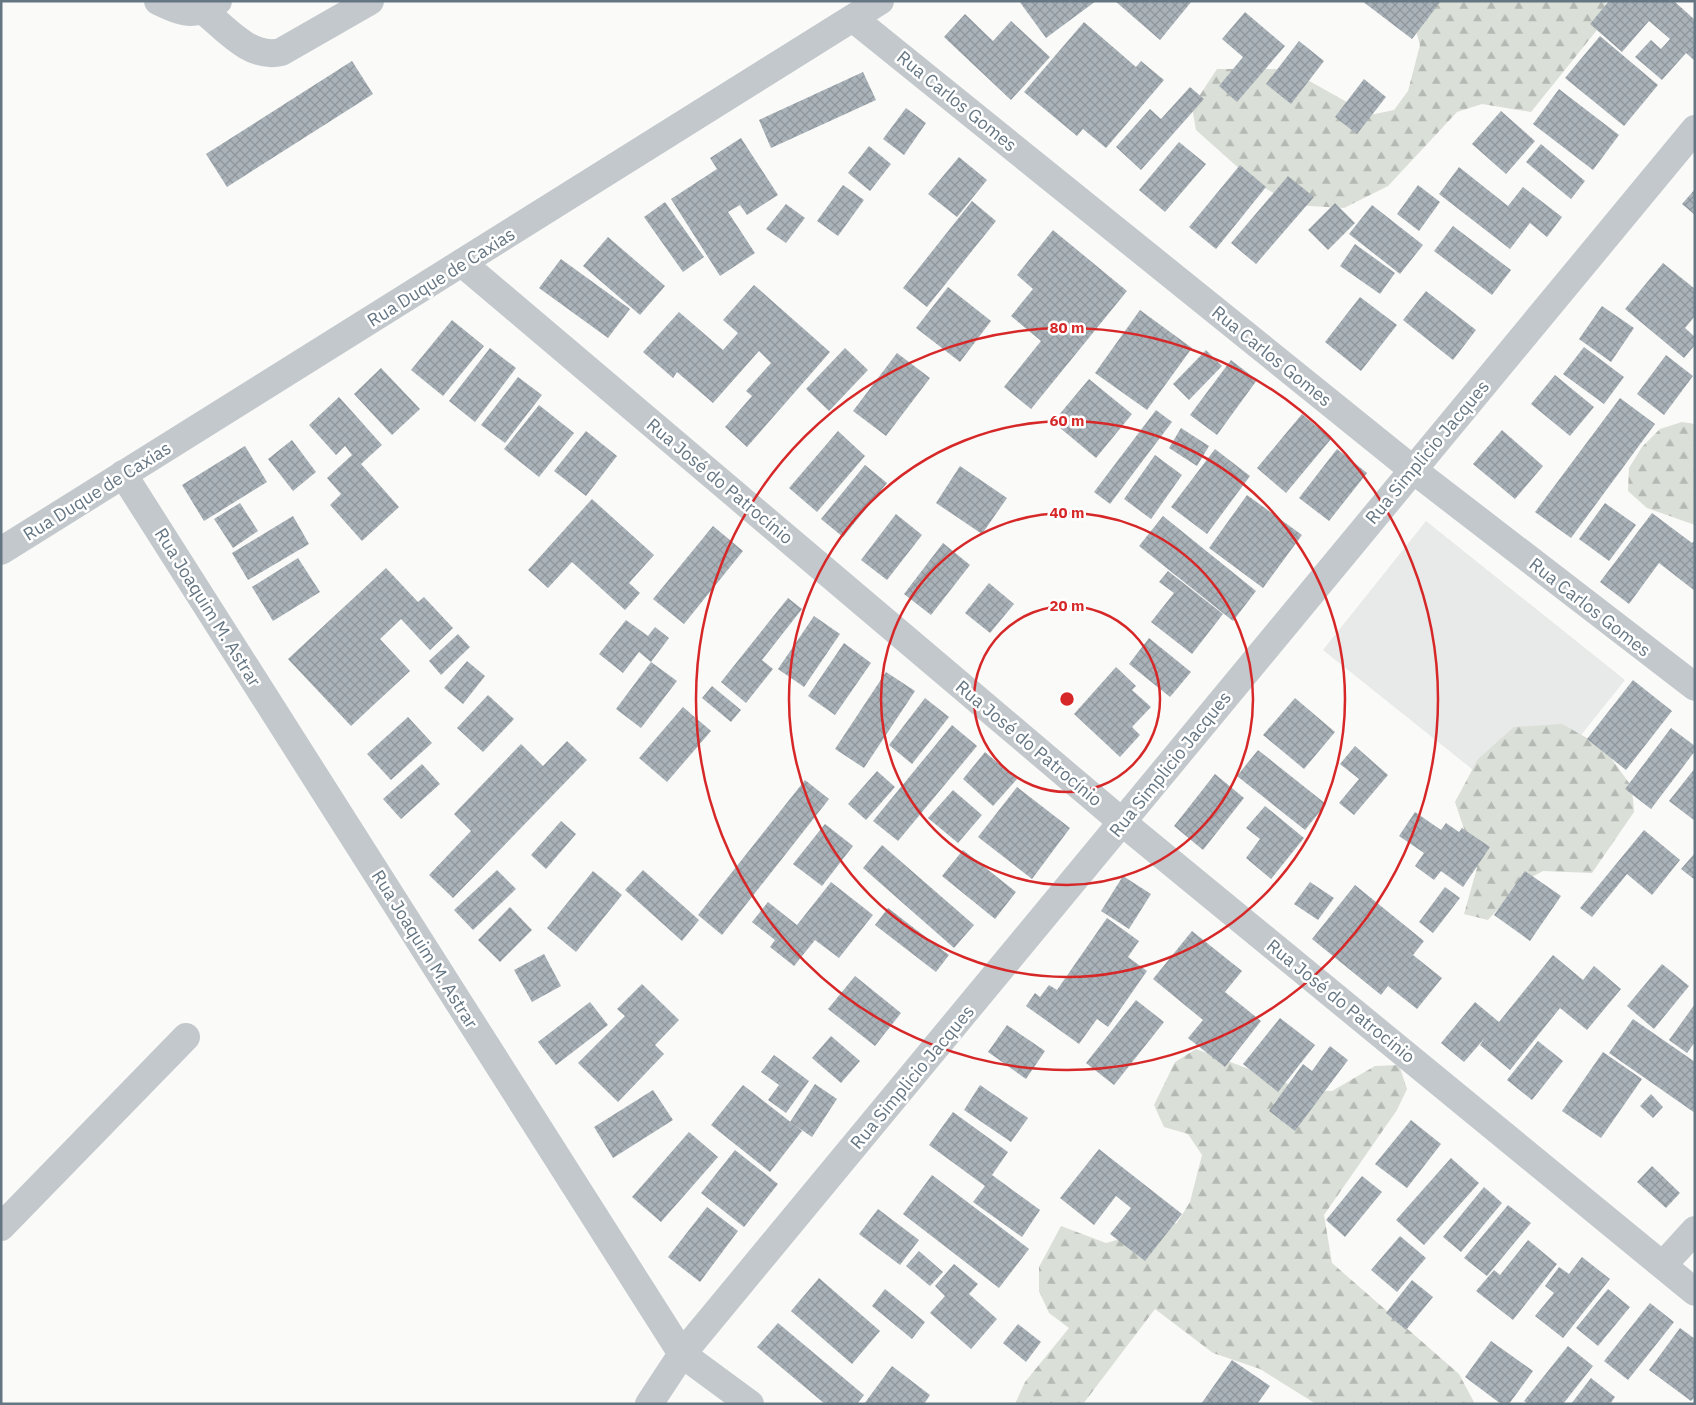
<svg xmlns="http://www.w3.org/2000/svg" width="1696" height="1405" font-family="'IBM Plex Sans',sans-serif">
<defs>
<pattern id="forest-firs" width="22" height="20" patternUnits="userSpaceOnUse" patternTransform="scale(1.25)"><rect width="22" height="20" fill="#dadfd7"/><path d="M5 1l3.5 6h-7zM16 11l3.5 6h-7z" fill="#b4b9b4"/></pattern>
<pattern id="building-cross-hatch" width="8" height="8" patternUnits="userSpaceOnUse" patternTransform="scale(1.25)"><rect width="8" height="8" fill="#aab3b9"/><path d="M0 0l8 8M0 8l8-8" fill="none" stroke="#8e969c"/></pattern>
</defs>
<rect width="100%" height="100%" fill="#fafaf8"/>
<!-- built -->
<polygon fill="#e8e9e9" points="1426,521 1625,680 1522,809 1323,650"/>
<!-- forest -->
<g fill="url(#forest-firs)">
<polygon points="1407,1 1606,1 1601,25 1531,112 1482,104 1457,112 1388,186 1344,208 1293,205 1252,180 1196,130 1192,107 1217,69 1288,69 1370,115 1394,110 1408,91 1420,45"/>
<polygon points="1682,422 1695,424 1695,525 1647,508 1628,491 1629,468 1642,447 1660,429"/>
<polygon points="1562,724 1603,747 1632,787 1634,812 1592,873 1543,871 1521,883 1488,920 1464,914 1477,868 1455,802 1478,759 1514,727"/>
<polygon points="1196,1049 1307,1091 1332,1091 1375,1066 1399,1065 1407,1089 1397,1110 1324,1215 1332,1263 1459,1374 1475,1404 1316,1404 1260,1369 1213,1353 1155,1309 1083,1404 1015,1404 1025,1382 1069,1328 1049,1313 1039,1291 1039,1267 1061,1226 1106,1243 1177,1223 1190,1202 1202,1155 1188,1134 1164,1127 1154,1105 1175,1062"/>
</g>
<!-- building -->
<g fill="url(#building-cross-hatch)">
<polygon points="1019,1 1096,1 1046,38"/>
<polygon points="1115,1 1192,1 1160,40"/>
<polygon points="1362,1 1441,1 1412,39"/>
<polygon points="1609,1 1674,1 1695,20 1695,61 1686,53 1662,80 1635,57 1651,40 1661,49 1670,39 1649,21 1622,52 1590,24"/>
<polygon points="1245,12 1285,46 1237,102 1219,86 1243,57 1222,39"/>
<polygon points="965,14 993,41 1011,21 1050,57 1011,100 944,37"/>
<polygon points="1084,22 1136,67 1141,61 1164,80 1106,148 1083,129 1077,136 1024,92"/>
<polygon points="1600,36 1658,85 1624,126 1565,78"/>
<polygon points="1299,41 1324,61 1291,104 1266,84"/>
<polygon points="352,61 373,94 227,187 206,154"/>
<polygon points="863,72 876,100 771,148 759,120"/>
<polygon points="1364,79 1386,97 1357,134 1335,117"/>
<polygon points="1190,87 1204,99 1141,170 1116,147 1150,109 1161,119"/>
<polygon points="1559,89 1619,135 1593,170 1533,124"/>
<polygon points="906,108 926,123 904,155 883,139"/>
<polygon points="1501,111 1535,141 1506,174 1472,144"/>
<polygon points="741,138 778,195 747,215 740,205 728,212 755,253 720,276 671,199 717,169 710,158"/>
<polygon points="1179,142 1206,164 1165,212 1139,190"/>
<polygon points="1541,144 1585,181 1571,199 1526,162"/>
<polygon points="869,146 891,164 870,191 848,173"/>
<polygon points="959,157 987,180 957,217 928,194"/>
<polygon points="1240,165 1266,187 1216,249 1189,227"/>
<polygon points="1459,167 1508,206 1523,187 1562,217 1547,237 1530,223 1510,249 1439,194"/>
<polygon points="1288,176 1314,197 1256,264 1231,243"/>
<polygon points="843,185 864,200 838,236 817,221"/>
<polygon points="1418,185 1440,202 1419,231 1397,214"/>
<polygon points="1695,189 1695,215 1682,204"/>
<polygon points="972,201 996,221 927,307 903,288"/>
<polygon points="665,202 704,257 683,272 644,217"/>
<polygon points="1335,203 1355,223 1328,250 1308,230"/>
<polygon points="786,204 805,218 786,243 766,229"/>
<polygon points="1372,205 1423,245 1400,274 1349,234"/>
<polygon points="1453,226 1511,270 1492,295 1434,251"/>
<polygon points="1053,230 1127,291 1031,409 1004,387 1041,341 1011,316 1033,289 1017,275"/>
<polygon points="608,237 665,286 640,315 583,266"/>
<polygon points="1355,244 1395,273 1380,294 1340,266"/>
<polygon points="561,259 630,309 608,338 539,288"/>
<polygon points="1663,263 1695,289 1695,316 1685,328 1695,337 1695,345 1684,358 1625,309"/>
<polygon points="754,285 830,352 747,447 725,427 752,396 746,391 771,363 759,351 713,403 677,372 673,378 643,352 679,312 723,350 738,333 723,320"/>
<polygon points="948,287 991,321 960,362 916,328"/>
<polygon points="1426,291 1476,330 1453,360 1403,320"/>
<polygon points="1360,297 1397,325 1361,371 1325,342"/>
<polygon points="1602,306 1634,328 1611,362 1579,339"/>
<polygon points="1140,310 1192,348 1147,410 1095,373"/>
<polygon points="452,320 484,346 443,396 411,370"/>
<polygon points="1584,347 1624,377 1604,404 1563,374"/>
<polygon points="490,348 516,368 475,422 449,401"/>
<polygon points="845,348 868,370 829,411 806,389"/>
<polygon points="1206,350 1222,366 1189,400 1173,384"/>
<polygon points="897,353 930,378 886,436 853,411"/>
<polygon points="1666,355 1693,376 1664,415 1637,394"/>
<polygon points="1231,360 1257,380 1217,435 1190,415"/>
<polygon points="381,368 420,409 392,435 354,394"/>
<polygon points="1555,375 1594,407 1570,436 1531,404"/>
<polygon points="518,377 542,395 505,443 481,425"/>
<polygon points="1089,379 1132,414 1096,458 1053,422"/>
<polygon points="339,397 382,445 361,464 399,507 362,541 330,505 341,494 327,478 352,455 345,446 336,455 309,425"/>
<polygon points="1620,398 1655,424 1571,538 1535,512"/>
<polygon points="539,405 574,433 539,477 504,449"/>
<polygon points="1156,410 1172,422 1110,504 1094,492"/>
<polygon points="1302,414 1331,439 1286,493 1257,468"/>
<polygon points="1181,428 1209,446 1197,466 1169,448"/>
<polygon points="1502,430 1543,466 1515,499 1473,464"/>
<polygon points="586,431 617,456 586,496 554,471"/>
<polygon points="838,431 865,456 817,512 789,488"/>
<polygon points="292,440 316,472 293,491 268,459"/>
<polygon points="245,446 267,482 204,521 182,485"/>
<polygon points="1215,449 1250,476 1207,534 1171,507"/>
<polygon points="1337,449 1367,473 1329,521 1299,498"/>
<polygon points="1155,455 1182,475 1151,519 1124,499"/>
<polygon points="865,465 887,483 843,537 821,519"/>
<polygon points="960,466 1007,498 982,534 936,503"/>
<polygon points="1247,495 1302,535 1263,588 1209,548"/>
<polygon points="592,499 654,555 629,583 640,593 625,610 572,562 548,588 528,570"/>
<polygon points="240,503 258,531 233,548 214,519"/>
<polygon points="1605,503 1636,525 1609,561 1579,539"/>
<polygon points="1652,513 1692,543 1695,540 1695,591 1659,563 1629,604 1600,582"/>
<polygon points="896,514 922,535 887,580 861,560"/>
<polygon points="293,516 309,544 248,580 232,553"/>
<polygon points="1163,516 1256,591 1233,621 1139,546"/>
<polygon points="713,526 743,551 684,624 653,599"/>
<polygon points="943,543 970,565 931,615 904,594"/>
<polygon points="298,558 320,592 273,621 252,587"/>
<polygon points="386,568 418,602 424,597 453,628 430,650 401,619 380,639 410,671 351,726 288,659"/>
<polygon points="1168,571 1223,614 1192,654 1151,622 1174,593 1159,582"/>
<polygon points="989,583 1014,604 990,633 965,613"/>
<polygon points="788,598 802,609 762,660 773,669 746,703 721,682"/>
<polygon points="814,616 840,634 804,687 778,669"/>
<polygon points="626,620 648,636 655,627 669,638 651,662 639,652 623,673 599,654"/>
<polygon points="458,634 470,647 441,675 429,661"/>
<polygon points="1149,638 1191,672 1170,697 1129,664"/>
<polygon points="844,643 871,663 835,715 808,696"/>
<polygon points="467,661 485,676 463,704 444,688"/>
<polygon points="651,662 677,681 641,728 616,709"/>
<polygon points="1116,667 1136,686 1132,690 1151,707 1132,727 1140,735 1120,757 1074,714"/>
<polygon points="886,672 915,691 864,768 835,749"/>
<polygon points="1633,680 1672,711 1626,770 1587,739"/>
<polygon points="712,686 741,710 731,722 702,698"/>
<polygon points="488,695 514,719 483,752 457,728"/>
<polygon points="925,698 949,717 912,764 889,745"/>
<polygon points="1295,698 1335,732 1304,769 1263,735"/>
<polygon points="683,707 711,731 667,782 639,758"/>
<polygon points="408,717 432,743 391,780 367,754"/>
<polygon points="952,725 977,746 898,841 873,821"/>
<polygon points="1671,728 1695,746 1695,751 1651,809 1625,789"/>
<polygon points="567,741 587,760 453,898 429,875 471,831 454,814 521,744 543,766"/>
<polygon points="1355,746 1388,775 1354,815 1339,803 1359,779 1340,764"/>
<polygon points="1258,750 1326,804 1305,830 1237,776"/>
<polygon points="985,752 1017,779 993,806 963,779"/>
<polygon points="422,764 440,784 401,819 383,799"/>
<polygon points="1695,768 1695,821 1669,801"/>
<polygon points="877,771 895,787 866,820 848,804"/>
<polygon points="1215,774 1244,798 1203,850 1174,826"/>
<polygon points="805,780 829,799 722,935 698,915"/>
<polygon points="1017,787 1070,828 1032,879 978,837"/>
<polygon points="953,790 982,815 958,843 928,818"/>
<polygon points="1265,806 1304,838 1271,879 1246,858 1260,839 1246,828"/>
<polygon points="1415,812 1441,830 1446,823 1459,832 1462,828 1490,847 1463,887 1441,871 1434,880 1415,866 1424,853 1399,836"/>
<polygon points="561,821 576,834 546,869 531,855"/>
<polygon points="825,824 853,846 822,886 793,864"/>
<polygon points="1644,830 1680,860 1652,895 1627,874 1592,917 1580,908"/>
<polygon points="882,845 974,925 954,948 863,868"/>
<polygon points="963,850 1016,892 995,919 942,876"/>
<polygon points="1695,853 1695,880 1681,869"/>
<polygon points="497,870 516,889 473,930 454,910"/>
<polygon points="643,870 699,920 682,941 625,890"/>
<polygon points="593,871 622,895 576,952 547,928"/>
<polygon points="1525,871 1561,896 1530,941 1494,915"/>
<polygon points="1123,876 1151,894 1129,929 1101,911"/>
<polygon points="831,882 873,915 839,958 815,940 794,966 770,947 775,940 752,922 768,902 797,925"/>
<polygon points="1310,882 1334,898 1318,920 1294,904"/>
<polygon points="1355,885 1424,941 1413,955 1442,978 1417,1009 1388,986 1381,995 1312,939"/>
<polygon points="1445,887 1460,898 1433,933 1419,922"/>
<polygon points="510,907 532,930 500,962 478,940"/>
<polygon points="888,908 949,955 936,972 875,925"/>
<polygon points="1107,918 1139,941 1128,957 1147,971 1108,1027 1097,1019 1079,1044 1026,1006 1035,993 1040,997 1049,985 1057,990"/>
<polygon points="1192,931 1242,971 1225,992 1261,1021 1225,1067 1188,1038 1203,1020 1153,979"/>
<polygon points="544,954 561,986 532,1002 514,970"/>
<polygon points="1553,955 1583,980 1594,966 1621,989 1587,1030 1560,1008 1510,1070 1480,1045 1484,1039 1464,1062 1441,1043 1475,1002 1499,1022"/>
<polygon points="1662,964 1689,986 1654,1029 1627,1006"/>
<polygon points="855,976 901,1013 875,1046 828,1009"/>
<polygon points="642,984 679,1020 655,1045 664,1054 618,1102 578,1063 625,1016 617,1009"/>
<polygon points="1136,1000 1164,1022 1114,1085 1086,1063"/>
<polygon points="590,1002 608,1025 556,1065 538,1042"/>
<polygon points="1695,1004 1695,1042 1687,1053 1669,1040"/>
<polygon points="1280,1018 1315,1045 1278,1092 1243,1064"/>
<polygon points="1633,1019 1695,1062 1695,1113 1609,1053"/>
<polygon points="1007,1025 1045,1051 1026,1079 988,1052"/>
<polygon points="831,1036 860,1061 841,1083 812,1058"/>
<polygon points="1538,1041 1563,1061 1532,1100 1507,1080"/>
<polygon points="1330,1046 1348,1060 1295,1131 1269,1111 1303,1064 1312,1071"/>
<polygon points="1603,1052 1642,1079 1601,1138 1562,1111"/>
<polygon points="774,1055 809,1081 786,1113 768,1100 779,1085 761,1072"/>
<polygon points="815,1084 837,1099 812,1137 790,1122"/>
<polygon points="743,1085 802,1131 770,1172 711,1125"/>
<polygon points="980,1085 1028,1118 1011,1142 964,1110"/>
<polygon points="653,1090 673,1120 613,1158 594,1127"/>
<polygon points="1651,1094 1663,1107 1653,1118 1640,1106"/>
<polygon points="953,1112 1008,1152 992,1175 1040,1210 1022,1237 973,1202 985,1186 929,1145"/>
<polygon points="1411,1120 1441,1144 1407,1188 1375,1164"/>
<polygon points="689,1132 718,1157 661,1222 632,1197"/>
<polygon points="1099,1149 1182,1214 1145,1261 1110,1234 1131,1208 1116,1196 1094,1225 1060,1198"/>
<polygon points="735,1150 778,1184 744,1227 701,1193"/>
<polygon points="1451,1158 1479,1183 1424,1245 1396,1220"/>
<polygon points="1652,1166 1680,1193 1666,1208 1637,1182"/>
<polygon points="932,1175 1029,1249 999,1288 903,1214"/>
<polygon points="1362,1176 1382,1192 1345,1237 1326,1220"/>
<polygon points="1484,1187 1502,1203 1461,1252 1443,1237"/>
<polygon points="1508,1205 1531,1223 1487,1276 1464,1258"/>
<polygon points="707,1207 738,1231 700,1282 668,1257"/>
<polygon points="878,1209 919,1240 900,1265 859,1234"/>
<polygon points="1400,1236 1426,1258 1397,1292 1371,1270"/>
<polygon points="1528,1240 1557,1264 1513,1320 1476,1291 1494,1270 1500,1275"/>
<polygon points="919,1251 943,1272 930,1286 906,1266"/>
<polygon points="1582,1257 1610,1279 1563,1338 1535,1316 1554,1293 1545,1286 1559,1267 1569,1274"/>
<polygon points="954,1264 978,1284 969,1294 997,1319 971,1349 930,1313 945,1296 935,1286"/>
<polygon points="819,1278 880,1331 852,1364 791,1311"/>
<polygon points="1412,1280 1433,1297 1406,1330 1386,1313"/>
<polygon points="885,1289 925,1322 912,1339 872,1306"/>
<polygon points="1608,1289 1630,1307 1598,1346 1576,1328"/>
<polygon points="1650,1303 1674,1322 1628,1380 1604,1361"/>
<polygon points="778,1323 864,1395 857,1404 825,1404 757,1347"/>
<polygon points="1018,1324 1041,1342 1026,1362 1003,1343"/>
<polygon points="1680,1328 1695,1339 1695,1397 1691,1401 1649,1370"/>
<polygon points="1491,1341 1533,1371 1509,1404 1501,1404 1465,1377"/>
<polygon points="1568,1346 1593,1366 1563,1404 1528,1404 1524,1401"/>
<polygon points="1232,1360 1270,1386 1257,1404 1201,1404"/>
<polygon points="892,1366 930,1395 924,1404 864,1404"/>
<polygon points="1591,1378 1615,1397 1610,1404 1571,1404"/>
</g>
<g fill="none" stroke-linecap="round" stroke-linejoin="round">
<!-- street -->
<g stroke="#c3c8cc" stroke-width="28">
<path d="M158,1C181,12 196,19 218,1"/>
<path d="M204,11C225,28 251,60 281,52L370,1"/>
<polyline points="854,19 1412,469 1695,687"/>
<polyline points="462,263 1122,822 1695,1292"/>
<polyline points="123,474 682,1354 750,1404"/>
<polyline points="1,551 880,1"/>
<polyline points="1,1227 186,1037"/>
<polyline points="1663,1265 1695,1230"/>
<polyline points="649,1404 682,1354 1695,129"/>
</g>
</g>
<!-- distance rings -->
<g fill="none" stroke="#d62828" stroke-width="2.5">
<circle cx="1067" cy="699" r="93"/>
<circle cx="1067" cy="699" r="186"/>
<circle cx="1067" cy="699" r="278"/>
<circle cx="1067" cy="699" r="371"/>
</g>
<g text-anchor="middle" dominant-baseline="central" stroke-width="5" stroke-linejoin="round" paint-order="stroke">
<!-- street labels -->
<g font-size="18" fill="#657683" stroke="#fff">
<text transform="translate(957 101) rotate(39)">Rua Carlos Gomes</text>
<text transform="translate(441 277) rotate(-32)">Rua Duque de Caxias</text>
<text transform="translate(1272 356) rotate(39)">Rua Carlos Gomes</text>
<text transform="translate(1427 452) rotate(-50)">Rua Simplicio Jacques</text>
<text transform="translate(720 481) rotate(40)">Rua José do Patrocínio</text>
<text transform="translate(97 491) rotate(-32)">Rua Duque de Caxias</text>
<text transform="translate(208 607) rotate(58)">Rua Joaquim M. Astrar</text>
<text transform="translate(1590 607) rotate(38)">Rua Carlos Gomes</text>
<text transform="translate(1029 743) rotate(40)">Rua José do Patrocínio</text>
<text transform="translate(1170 764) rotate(-51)">Rua Simplicio Jacques</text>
<text transform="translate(425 949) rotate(58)">Rua Joaquim M. Astrar</text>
<text transform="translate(1341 1001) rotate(39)">Rua José do Patrocínio</text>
<text transform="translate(912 1077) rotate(-50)">Rua Simplicio Jacques</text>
</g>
</g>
<circle cx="1067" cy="699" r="8" fill="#d62828" stroke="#fff" stroke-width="2.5"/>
<g font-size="15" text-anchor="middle" font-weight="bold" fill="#d62828" stroke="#fff" stroke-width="5" stroke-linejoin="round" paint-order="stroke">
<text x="1067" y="333">80 m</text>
<text x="1067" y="426">60 m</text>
<text x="1067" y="518">40 m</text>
<text x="1067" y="611">20 m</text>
</g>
<!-- border -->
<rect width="1696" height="1405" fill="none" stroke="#657683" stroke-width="5"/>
</svg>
